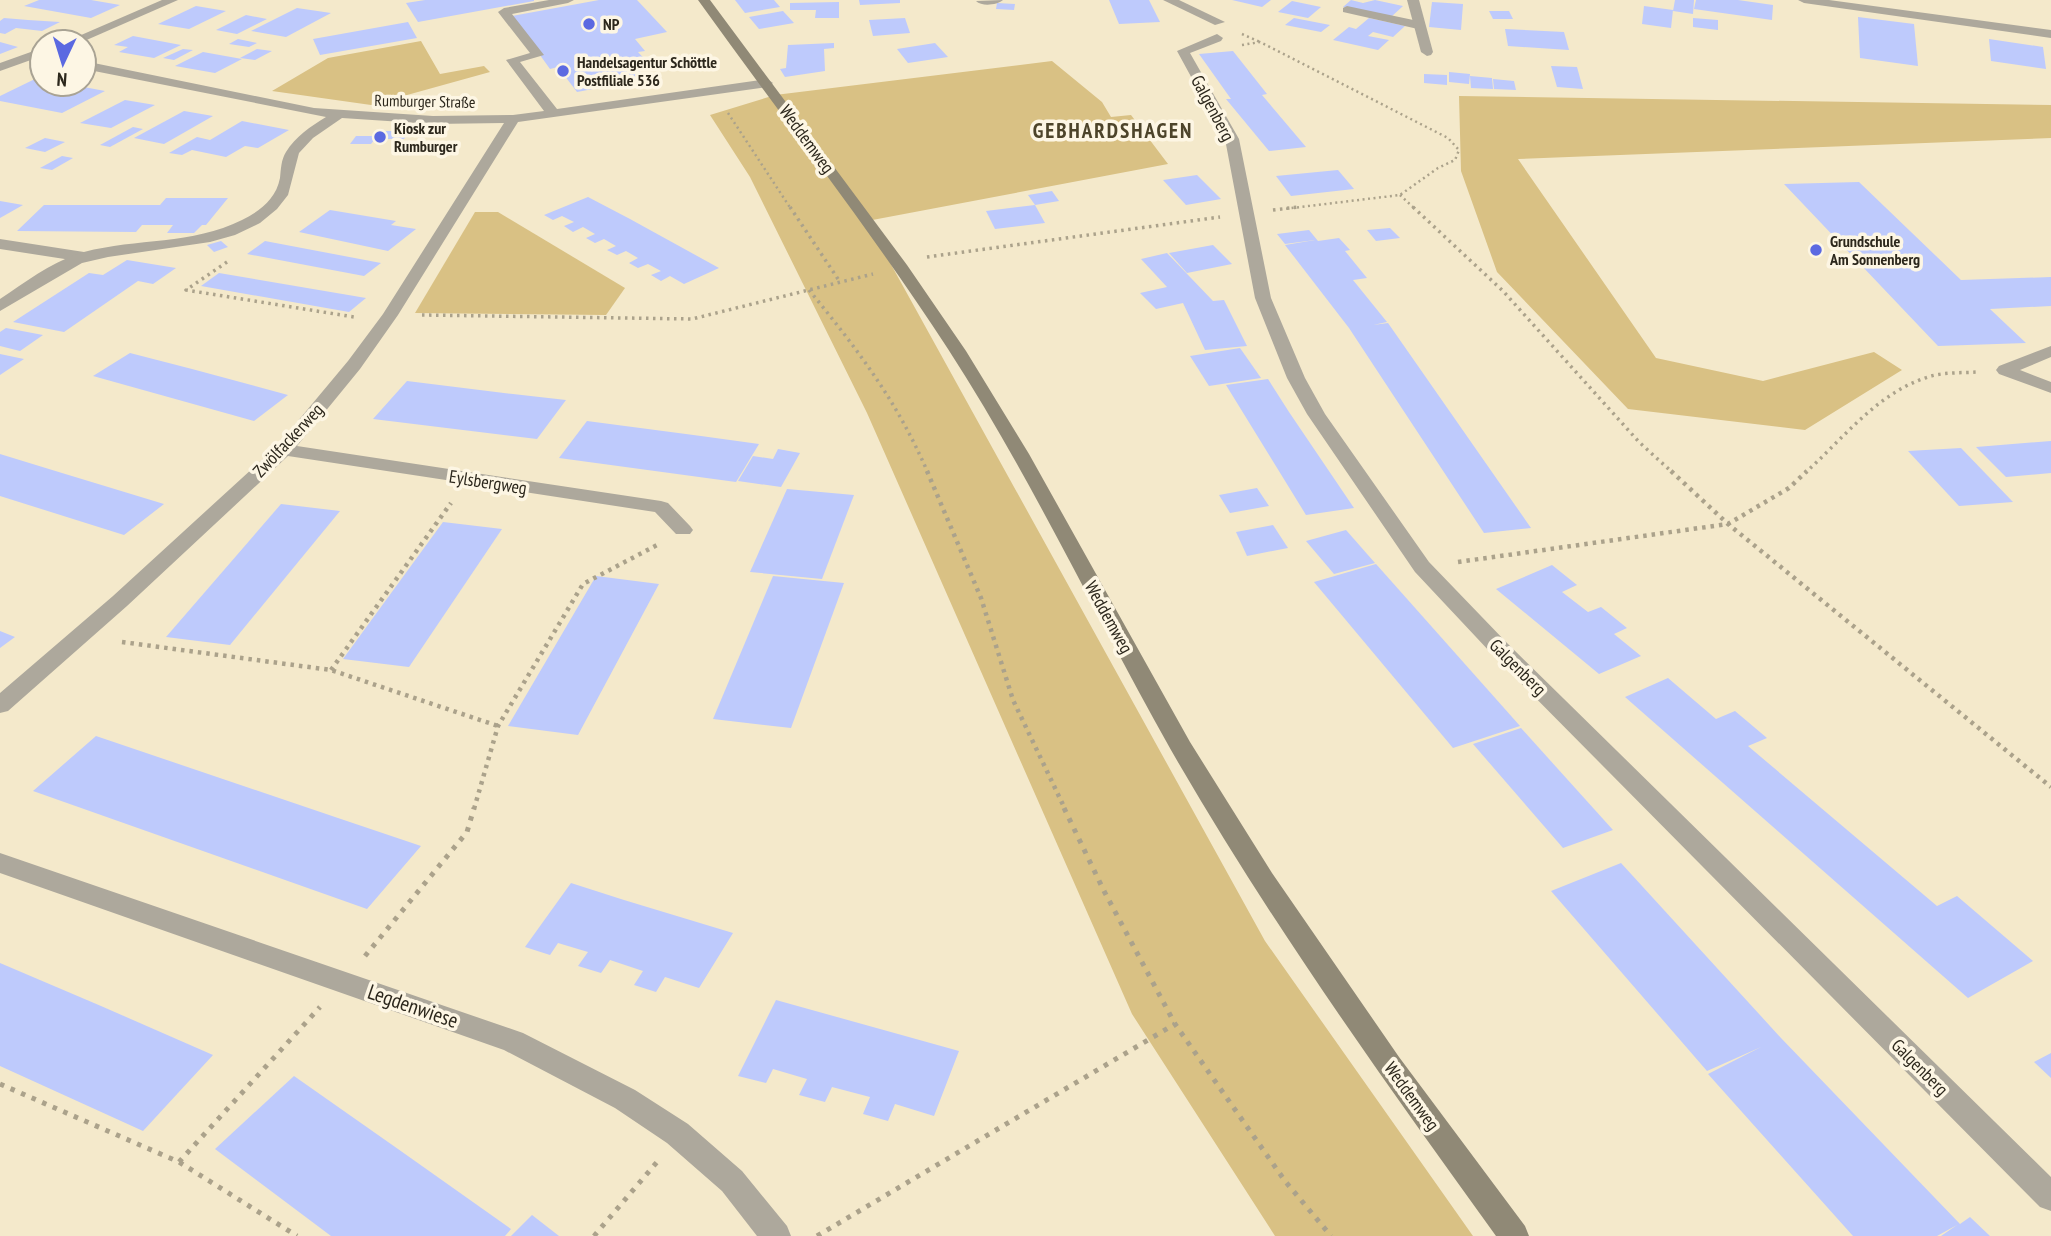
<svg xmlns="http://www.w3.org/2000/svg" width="2051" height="1236" font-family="'PT Sans Narrow',sans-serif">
<rect width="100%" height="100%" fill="#f4e9cb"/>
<!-- green -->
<g fill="#d9c184">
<polygon points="421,41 440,74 484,66 490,72 371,105 272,91 328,58"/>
<polygon points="1052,61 1102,102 1111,117 1131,115 1168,164 867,221 1265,941 1473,1236 1275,1236 1132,1014 867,413 750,177 710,115 775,95"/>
<polygon points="1459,96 2051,105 2051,138 1518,159 1656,358 1763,381 1874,352 1902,370 1805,430 1628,409 1497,272 1461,171"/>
<polygon points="475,212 498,212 625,288 606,315 415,313"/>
</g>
<!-- building -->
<g fill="#becafc">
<polygon points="39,0 91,0 120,5 91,18 24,6"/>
<polygon points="425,0 534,0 534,1 418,22 406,3"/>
<polygon points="599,0 637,0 667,32 635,39 645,51 638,52 649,64 636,66 646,79 577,92 558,67 550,69 512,16"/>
<polygon points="735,0 774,0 780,7 745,13"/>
<polygon points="859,0 900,0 900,3 860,5"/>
<polygon points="1109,0 1149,0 1160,22 1119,24"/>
<polygon points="1232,0 1271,0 1262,7"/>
<polygon points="1351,0 1363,3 1375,0 1403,6 1391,17 1343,7"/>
<polygon points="1675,0 1694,0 1693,14 1673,11"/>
<polygon points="1696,0 1738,0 1773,5 1772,20 1694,9"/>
<polygon points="1292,1 1321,7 1308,18 1278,12"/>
<polygon points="839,2 839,18 815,18 816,10 790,10 790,3"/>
<polygon points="1432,2 1463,4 1461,30 1429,27"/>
<polygon points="997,3 1015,4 1014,10 996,9"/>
<polygon points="196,6 226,11 189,29 158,24"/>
<polygon points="1644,6 1673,10 1671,28 1642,24"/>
<polygon points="297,8 331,13 286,37 251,31"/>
<polygon points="783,11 794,23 759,29 749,17"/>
<polygon points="1489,11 1509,11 1513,19 1493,19"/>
<polygon points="246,15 267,19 237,34 216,30"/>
<polygon points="1858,17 1914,24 1918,66 1860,58"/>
<polygon points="4,18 28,20 60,22 42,31 16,28 5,34 0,33 0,21"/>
<polygon points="905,18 910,33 873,36 869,20"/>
<polygon points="1294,18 1330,25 1321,32 1285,25"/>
<polygon points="1369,18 1405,26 1393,37 1373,32 1368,36 1389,40 1378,50 1333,40 1349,27 1356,29"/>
<polygon points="1693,18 1718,20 1718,30 1693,27"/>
<polygon points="408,22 417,38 320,55 313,39"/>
<polygon points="1505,29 1564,32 1569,50 1508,46"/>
<polygon points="133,36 181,45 154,58 119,52 128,47 114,45"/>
<polygon points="238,39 257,43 249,47 229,44"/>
<polygon points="1989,39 2043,47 2046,69 1991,61"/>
<polygon points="0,42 18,47 0,54"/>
<polygon points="834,43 834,48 824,49 825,71 785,77 780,69 786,68 788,45"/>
<polygon points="935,43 948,57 908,63 897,49"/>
<polygon points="183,49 193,50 174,60 163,58"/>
<polygon points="257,49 272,51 255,60 240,58"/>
<polygon points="1233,51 1267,94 1262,95 1306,147 1269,151 1226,99 1231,99 1199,54"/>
<polygon points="203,52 242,59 215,73 175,66"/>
<polygon points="1551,66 1577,67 1583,89 1557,87"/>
<polygon points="1449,72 1470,74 1469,84 1449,82"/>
<polygon points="1424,74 1447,75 1447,85 1424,83"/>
<polygon points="1470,76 1492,78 1493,89 1471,88"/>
<polygon points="37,78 42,79 42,84 68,84 105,91 62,113 0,101 0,96"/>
<polygon points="1493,79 1514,81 1516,90 1494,89"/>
<polygon points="125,100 155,105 111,128 80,123"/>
<polygon points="184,111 213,116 164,144 134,138"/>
<polygon points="242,121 289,130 258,148 245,146 226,157 192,150 182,155 169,153 197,137 210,140"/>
<polygon points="133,127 143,129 110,147 100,145"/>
<polygon points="379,131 410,131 404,139 375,139 371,144 350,144 356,136 375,136"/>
<polygon points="45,138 65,142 45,152 25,148"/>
<polygon points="62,156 73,158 52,170 40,168"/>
<polygon points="1338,170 1354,189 1291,196 1276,176"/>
<polygon points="1197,175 1221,199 1186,205 1163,180"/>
<polygon points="1859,182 1961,280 2051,277 2051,306 1990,309 2026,343 1938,346 1784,184"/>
<polygon points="1052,191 1059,201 1035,205 1028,195"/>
<polygon points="588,197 630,219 719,268 684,284 670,276 661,281 651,275 661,271 648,264 638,268 629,263 638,258 626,251 617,255 607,250 616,246 604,239 595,243 586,238 595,234 583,227 573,232 564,226 574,222 562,216 553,220 544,215"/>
<polygon points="166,198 228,198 206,225 202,225 194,233 167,233 173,225 142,225 136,232 17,231 44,205 160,205"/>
<polygon points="0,201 23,205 0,218"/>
<polygon points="1035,205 1045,223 995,229 986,211"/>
<polygon points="330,210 396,221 391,225 416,229 388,251 299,232"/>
<polygon points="1390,228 1400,238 1376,241 1367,230"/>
<polygon points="1309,230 1318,241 1339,238 1350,250 1345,251 1367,278 1353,280 1387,322 1373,325 1388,323 1531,528 1484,533 1349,328 1285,245 1315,240 1285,244 1277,234"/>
<polygon points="221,241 228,247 214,252 207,245"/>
<polygon points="265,241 381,263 364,276 247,254"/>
<polygon points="1213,245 1232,264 1187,273 1169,253"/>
<polygon points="1167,253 1213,301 1224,300 1247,346 1205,350 1183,303 1156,309 1140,293 1167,287 1141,259"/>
<polygon points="127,260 176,268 153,284 138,281 64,332 13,322 89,273 103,275"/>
<polygon points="219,273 366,298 349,312 201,286"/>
<polygon points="6,328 43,335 20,351 0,346 0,332"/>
<polygon points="1240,348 1261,378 1209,386 1190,356"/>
<polygon points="130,353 192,369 288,395 254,421 93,376"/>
<polygon points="0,354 24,359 0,375"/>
<polygon points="1268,379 1289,412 1354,508 1306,515 1226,385"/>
<polygon points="407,381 513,394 566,400 537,439 373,419"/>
<polygon points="587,421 701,436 759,444 736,482 559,458"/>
<polygon points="2051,441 2051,473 2006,477 1976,447"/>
<polygon points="1961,448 2013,502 1959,506 1908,451"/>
<polygon points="778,449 800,453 781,487 738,481 753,456 773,459"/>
<polygon points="0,454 62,473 164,504 124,535 0,496"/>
<polygon points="1257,488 1269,506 1230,513 1219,495"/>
<polygon points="787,489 854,495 822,579 750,572"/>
<polygon points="281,504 340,511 230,645 166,637"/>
<polygon points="443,522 502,529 409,667 343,659"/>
<polygon points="1273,525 1288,548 1247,556 1236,532"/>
<polygon points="1346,530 1375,563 1334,574 1306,541"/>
<polygon points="1376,564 1520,726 1453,748 1314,582"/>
<polygon points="1552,565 1577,585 1562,592 1588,612 1601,607 1627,628 1614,634 1641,656 1599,674 1496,589"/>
<polygon points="596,576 659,584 578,735 508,726"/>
<polygon points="773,576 844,583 791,728 713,719"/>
<polygon points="0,631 15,637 0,648"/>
<polygon points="1668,678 1716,719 1735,711 1767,738 1748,746 1937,906 1957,896 2033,961 1968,998 1625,697"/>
<polygon points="1521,728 1613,830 1563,848 1473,744"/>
<polygon points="96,736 335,817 421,846 367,909 33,791"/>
<polygon points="1621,863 1781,1038 1960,1224 1970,1217 1990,1236 1941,1236 1957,1225 1937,1236 1853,1236 1708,1074 1761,1047 1707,1071 1551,891"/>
<polygon points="571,883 624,900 733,933 699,988 665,977 656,992 634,985 643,971 610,960 601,973 578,966 588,952 558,943 550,955 525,947"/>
<polygon points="0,963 101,1006 213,1055 143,1131 0,1066"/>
<polygon points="776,1000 959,1051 934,1116 895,1104 888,1121 863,1114 870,1097 832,1087 825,1102 799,1095 807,1079 773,1069 766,1083 738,1076"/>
<polygon points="2051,1053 2051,1078 2034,1062"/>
<polygon points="294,1076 398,1149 511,1229 505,1236 331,1236 215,1149"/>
<polygon points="532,1215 559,1236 511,1236"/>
</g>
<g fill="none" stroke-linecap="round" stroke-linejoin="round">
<!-- path-far3 -->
<g stroke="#aba28b" stroke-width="2.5" stroke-dasharray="2 3.5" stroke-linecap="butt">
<polyline points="1242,34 1260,42"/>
<polyline points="1242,45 1260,42 1448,138 1459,150 1455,160 1438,168 1400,195 1284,209"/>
<polyline points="728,113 791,209"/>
<polyline points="1400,195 1415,209"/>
</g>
<!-- path-far2 -->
<g stroke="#aba28b" stroke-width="3.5" stroke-dasharray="2.5 4.5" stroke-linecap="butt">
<polyline points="790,207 840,282"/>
<polyline points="1413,207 1503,291 1639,442 1673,473"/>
<polyline points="1273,210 1298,207"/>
<polyline points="927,257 1220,217"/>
<polyline points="227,262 186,290 354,317"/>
<path d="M809,290C858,350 897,401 928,473"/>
<polyline points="422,315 692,319 873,274"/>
<path d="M1805,473C1844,438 1877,393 1928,377C1943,372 1962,373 1977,372"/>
</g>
<!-- path-far1 -->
<g stroke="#aba28b" stroke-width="4.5" stroke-dasharray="3.5 5" stroke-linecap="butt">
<polyline points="927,471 981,598 1013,700 1065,809"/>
<polyline points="1671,471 1728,524 2051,787"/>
<polyline points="1458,562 1728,524 1789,488 1807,471"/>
<polyline points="122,642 331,670 498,726"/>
<polyline points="331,670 451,503"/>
<polyline points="474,809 498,726 583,584 657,545"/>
</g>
<!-- path -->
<g stroke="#aba28b" stroke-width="5" stroke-dasharray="4.5 7" stroke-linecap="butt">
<polyline points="1064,808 1104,891 1175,1024 1285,1181 1331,1236"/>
<polyline points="365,956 467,832 474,808"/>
<polyline points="0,1084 179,1162 297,1236"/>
<polyline points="179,1162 320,1007"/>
<polyline points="594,1236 657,1162"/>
<polyline points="817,1236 1175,1024"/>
</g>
<!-- lane -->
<g fill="#ada89c" fill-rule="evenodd">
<path d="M1003,0C997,5 982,7 976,1Z"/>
<polygon points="1163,0 1179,0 1225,22 1215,25"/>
<polygon points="1347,6 1418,21 1424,25 1418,29 1343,12 1343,8"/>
<polygon points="0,239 84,252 92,257 84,262 0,249"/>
</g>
<!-- street -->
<g fill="#ada89c" fill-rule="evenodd">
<polygon points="162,0 178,0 82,42 65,42"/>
<path d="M549,0H574L568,3L512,14L544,55L520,62L557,109L767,79L773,83L767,87L518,122L398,315L360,369L297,446L661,501L668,503L690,526L693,530L690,534H676L655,512L288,456L127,606L8,711L0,713V693L113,596L277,446L348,361L383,314L504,123L433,124L342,118L313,138L299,153L288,195L277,209L260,223L235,235L210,242L108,257L82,263L0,311V299C27,281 53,261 84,252C137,238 192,245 242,220C260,211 276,199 280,178C281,169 281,160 286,152C295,137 311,126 326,117L84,69V61L314,108L433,116L513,115L544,111L506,60L530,53L498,12L504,8Z"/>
<polygon points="1407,0 1419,0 1433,52 1431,55 1427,56 1421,52"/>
<polygon points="1798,0 1829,0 2051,30 2051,38 1804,3"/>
<polygon points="1217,34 1223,38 1221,41 1190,53 1239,139 1271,298 1305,378 1325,414 1429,562 1507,643 2051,1177 2051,1211 2040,1207 1491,653 1415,572 1307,414 1287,378 1255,298 1225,139 1177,51"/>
<polygon points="42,48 42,56 0,71 0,63"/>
<polygon points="2051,346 2051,357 2020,370 2051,382 2051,393 1999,374 1996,370 1999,366"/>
<polygon points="0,853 523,1033 635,1090 688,1124 742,1171 787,1226 791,1236 757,1236 722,1191 667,1143 615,1108 504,1050 0,873"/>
</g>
<!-- secondary -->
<path fill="#908976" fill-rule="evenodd" d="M698,0H710L907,265L966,351L1029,454L1190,742L1272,873L1399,1057L1525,1226L1529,1236H1496C1382,1078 1268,919 1171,750C1096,617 1031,477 948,349C870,229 781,116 698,0Z"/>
</g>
<!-- markers -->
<g fill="#5b69e1" stroke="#fdf6e4" stroke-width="2.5">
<circle cx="589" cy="24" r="7"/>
<circle cx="563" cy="71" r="7"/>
<circle cx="380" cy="137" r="7"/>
<circle cx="1816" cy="250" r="7"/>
</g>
<g text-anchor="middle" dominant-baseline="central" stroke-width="7" stroke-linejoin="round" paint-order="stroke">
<!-- far-poi labels -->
<g font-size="16" font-weight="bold" fill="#2c271c" stroke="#fdf6e4" text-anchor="start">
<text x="603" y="24">NP</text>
<text x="577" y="62">Handelsagentur Schöttle<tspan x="577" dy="18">Postfiliale 536</tspan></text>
<text x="394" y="128">Kiosk zur<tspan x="394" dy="18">Rumburger</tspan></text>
<text x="1830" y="241">Grundschule<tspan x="1830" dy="18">Am Sonnenberg</tspan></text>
</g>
<!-- far-street labels -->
<g font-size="16" fill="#2c271c" stroke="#fdf6e4">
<text transform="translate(425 101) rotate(1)">Rumburger Straße</text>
</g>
<!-- street labels -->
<g font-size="18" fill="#2c271c" stroke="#fdf6e4">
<text transform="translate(1213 108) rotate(62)">Galgenberg</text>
<text transform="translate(807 139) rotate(54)">Weddemweg</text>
<text transform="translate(288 440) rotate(-47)">Zwölfackerweg</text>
<text transform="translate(488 482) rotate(9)">Eylsbergweg</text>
<text transform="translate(1109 617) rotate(61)">Weddemweg</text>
<text transform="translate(1518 667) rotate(45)">Galgenberg</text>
<text transform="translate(1920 1067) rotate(45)">Galgenberg</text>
<text transform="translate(1412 1096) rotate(54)">Weddemweg</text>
</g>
<!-- far-district labels -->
<g font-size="21" font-weight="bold" letter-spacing="2" fill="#4d442a" stroke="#fdf6e4">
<text x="1113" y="130">GEBHARDSHAGEN</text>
</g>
<!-- near-street labels -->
<g font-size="21" fill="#2c271c" stroke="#fdf6e4">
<text transform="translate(413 1006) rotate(19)">Legdenwiese</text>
</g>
</g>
<!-- north arrow -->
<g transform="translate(63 63) rotate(184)"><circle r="33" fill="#fdf6e4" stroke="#a9a394" stroke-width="2"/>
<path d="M0-5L12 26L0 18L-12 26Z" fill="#5b69e1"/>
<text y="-10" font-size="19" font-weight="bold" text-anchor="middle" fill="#2c271c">N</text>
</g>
</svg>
